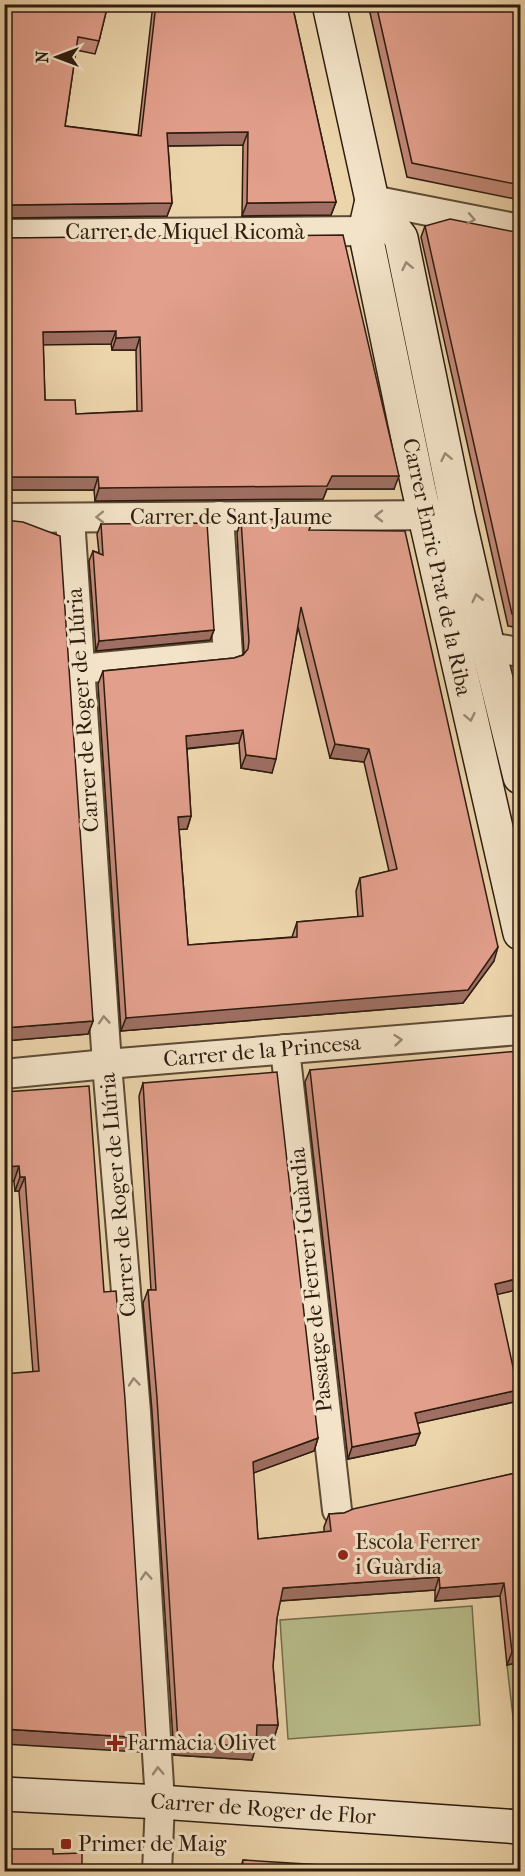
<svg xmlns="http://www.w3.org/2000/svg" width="525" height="1876" font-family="'IM FELL French Canon',serif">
<rect width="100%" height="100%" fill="#ecd4ab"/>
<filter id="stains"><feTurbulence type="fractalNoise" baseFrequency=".00333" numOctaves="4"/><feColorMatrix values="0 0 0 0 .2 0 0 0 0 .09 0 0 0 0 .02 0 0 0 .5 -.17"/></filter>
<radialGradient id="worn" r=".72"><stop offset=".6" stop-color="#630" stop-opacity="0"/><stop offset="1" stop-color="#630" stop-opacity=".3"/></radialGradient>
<!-- green -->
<g fill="#b7bd8a" stroke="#726c4c" stroke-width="1.5">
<polygon points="472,1606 480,1725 288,1739 280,1620"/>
<polygon points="520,1662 520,1778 507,1665"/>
</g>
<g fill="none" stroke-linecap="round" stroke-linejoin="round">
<defs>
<g id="street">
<polyline points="372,200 520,229"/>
<polyline points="4,234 365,231"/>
<polyline points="4,518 447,515"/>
<polyline points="70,518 107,1064 136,1412 160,1802 157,1872"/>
<polyline points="488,647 520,652"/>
<polyline points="80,669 228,655 219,516"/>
<polyline points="285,1049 337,1510"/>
<polyline points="4,1074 107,1064 520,1030"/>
</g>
<g id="secondary">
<polyline points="329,4 372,200 401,238 458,515 488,647 520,777"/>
<polyline points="372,200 365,231 418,486 520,933"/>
<polyline points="4,1794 160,1802 520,1827"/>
</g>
</defs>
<!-- street casing -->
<use href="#street" stroke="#5d4a36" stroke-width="32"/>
<!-- secondary casing -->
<use href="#secondary" stroke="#2d1c0f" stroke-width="36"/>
<!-- street -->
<use href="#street" stroke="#f3e3c8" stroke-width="28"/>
<!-- secondary -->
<use href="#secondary" stroke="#f3e3c8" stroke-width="33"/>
</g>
<!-- wall -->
<g fill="#c28978" stroke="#2d1c0f" stroke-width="1.5" fill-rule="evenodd">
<polygon points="4,4 108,4 99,41 95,54 76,50 65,126 138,135 153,4 292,4 336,202 331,215 242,216 243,145 168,146 172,203 167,216 4,218"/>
<polygon points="368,4 520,4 520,200 407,177"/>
<polygon points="425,226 520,233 520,628 508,626 421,237"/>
<path d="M246,236L394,489H327L323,499L95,501L94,490H4L9,238H245ZM43,344H111L112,350H136L137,411L76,414L45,400Z"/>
<path d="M313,519L309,530L494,961L463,1003L121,1031L98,684L103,671L234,658L243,655L244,653L237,533L241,520ZM298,627L330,758L364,762L389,871L360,878L356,891L358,917L297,922L292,937L188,945L179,829H187L191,816L187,749L239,743L241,768L272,773Z"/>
<polygon points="4,520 93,1021 88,1034 4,1041"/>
<polygon points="101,524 214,630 210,640 96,651 89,561 93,551 99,553 97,534"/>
<polygon points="310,1070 520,1289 497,1294 514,1402 417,1423 420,1433 415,1445 348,1459 305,1082"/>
<polygon points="143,1083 318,1438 314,1451 253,1473 258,1539 324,1532 324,1527 329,1514 344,1513 520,1472 520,1662 507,1665 500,1596 435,1601 435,1590 280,1601 277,1618 273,1666 278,1725 274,1738 257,1738 252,1760 174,1755 152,1411 143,1303 148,1290 151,1290 139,1096"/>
<polygon points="4,1092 104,1292 140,1752 33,1372 19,1191 15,1191"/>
<polygon points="243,1860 338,1872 239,1872"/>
</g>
<!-- shaded-wall -->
<g fill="#9e6f62" stroke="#2d1c0f" stroke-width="1.5">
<polygon points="248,132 243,145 162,146 167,133"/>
<polygon points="336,202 331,215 242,216 247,203"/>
<polygon points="172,203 167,216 4,218 4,206 9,205"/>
<polygon points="116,331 111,344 38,345 43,332"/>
<polygon points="140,337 136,350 112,350 116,338"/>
<polygon points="332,476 399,476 394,489 327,489 323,499 95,501 99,488"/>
<polygon points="4,477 98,477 94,490 4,490"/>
<polygon points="214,630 210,640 96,651 99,641"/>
<polygon points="243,730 239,743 181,749 186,736"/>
<polygon points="335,744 369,749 364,762 330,758"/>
<polygon points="246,755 276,759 272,773 241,768"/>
<polygon points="191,816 187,829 173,830 178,817"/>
<polygon points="498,947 494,961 463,1003 121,1031 126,1018"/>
<polygon points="93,1021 88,1034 4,1041 4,1028"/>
<polygon points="19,1166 14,1181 4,1181 4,1167"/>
<polygon points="20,1177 25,1177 19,1191 15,1191"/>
<polygon points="520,1278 520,1289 491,1296 495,1284"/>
<polygon points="518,1390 514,1402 410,1425 415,1413"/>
<polygon points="420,1433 415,1445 348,1459 352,1447"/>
<polygon points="318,1438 314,1451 248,1475 253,1462"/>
<polygon points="439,1577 435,1590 278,1601 283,1588"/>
<polygon points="504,1583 500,1596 435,1601 440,1588"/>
<polygon points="520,1650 520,1662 507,1665 512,1652"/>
<polygon points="257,1725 278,1725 274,1738 252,1738"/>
<polygon points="4,1729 146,1738 140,1752 4,1744"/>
<polygon points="178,1742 256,1747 252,1760 174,1755"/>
</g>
<!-- building -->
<g fill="#e29f8c" stroke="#2d1c0f" stroke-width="1.5" fill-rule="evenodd">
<polygon points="4,4 34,4 39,5 39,4 108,4 99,41 78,37 65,126 141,136 156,4 292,4 336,202 247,203 248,132 167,133 172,203 9,205 4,206"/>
<polygon points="376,4 520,4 520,185 412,163"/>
<polygon points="450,219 520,233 520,615 512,614 425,226"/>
<path d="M343,235L399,476H332L327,486L99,488L98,477H4V236L9,238L174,236V238H246V236ZM116,331V338L140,337L142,411L76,414L75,400H45L43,332Z"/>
<path d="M313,519L309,530L405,531L498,947L468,990L126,1018L103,671L234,658L243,655L248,649L249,641L241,520ZM301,607L335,744L369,749L397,869L360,878L363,916L297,922V937L188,945L178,817L191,816L186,736L243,730L246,755L276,759Z"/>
<polygon points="4,520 23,522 60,536 93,1021 4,1028 4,939 10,939 4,866"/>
<polygon points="207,523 214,630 99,641 93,551 103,555 101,524"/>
<polygon points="519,1051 520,1056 520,1278 495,1284 518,1390 415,1413 420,1433 352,1447 310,1070"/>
<polygon points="277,1072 318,1438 253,1462 258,1539 331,1531 329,1514 344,1513 353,1509 520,1472 520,1650 512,1652 504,1583 440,1588 439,1577 283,1588 277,1618 273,1666 278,1725 257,1725 256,1747 178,1742 157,1398 148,1290 156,1290 143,1083"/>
<polygon points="89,1086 104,1292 116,1291 125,1399 146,1738 4,1729 4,1374 39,1371 25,1177 20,1177 19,1166 4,1167 4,1092"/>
<polygon points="4,1849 53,1849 53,1854 82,1853 82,1872 4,1872"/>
<polygon points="243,1860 338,1866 338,1872 242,1872"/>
</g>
<!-- one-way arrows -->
<defs><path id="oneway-chevron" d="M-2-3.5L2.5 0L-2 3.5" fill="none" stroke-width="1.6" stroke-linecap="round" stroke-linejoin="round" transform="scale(1.5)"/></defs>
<g stroke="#9a8975">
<use href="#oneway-chevron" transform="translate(471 219) rotate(11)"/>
<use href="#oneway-chevron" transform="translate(407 266) rotate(-102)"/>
<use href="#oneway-chevron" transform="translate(446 457) rotate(-102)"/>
<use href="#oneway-chevron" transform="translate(379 516) rotate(-180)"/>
<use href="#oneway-chevron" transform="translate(100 517) rotate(179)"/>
<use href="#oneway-chevron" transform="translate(477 598) rotate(-103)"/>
<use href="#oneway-chevron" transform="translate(470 717) rotate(78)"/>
<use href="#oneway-chevron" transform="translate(104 1020) rotate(-94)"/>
<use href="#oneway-chevron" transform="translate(398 1040) rotate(-5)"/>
<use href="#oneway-chevron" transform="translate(134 1382) rotate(-95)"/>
<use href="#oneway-chevron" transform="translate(146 1576) rotate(-94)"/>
<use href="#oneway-chevron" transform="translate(158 1771) rotate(-93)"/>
</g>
<!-- markers -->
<g fill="#8f2418" stroke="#f3e3c8" stroke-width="2">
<circle cx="343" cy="1555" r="6"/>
<path d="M112 1734h6v6h6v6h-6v6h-6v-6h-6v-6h6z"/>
<rect x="60" y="1838" width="12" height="12" rx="3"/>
</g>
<g text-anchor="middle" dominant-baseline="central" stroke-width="6" stroke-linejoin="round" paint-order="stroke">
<!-- street labels -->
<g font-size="22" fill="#2d1c0f" stroke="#f3e3c8">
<text x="185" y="232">Carrer de Miquel Ricomà</text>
<text x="231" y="517">Carrer de Sant Jaume</text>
<text transform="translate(437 567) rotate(78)">Carrer Enric Prat de la Riba</text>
<text transform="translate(83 710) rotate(-94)">Carrer de Roger de Llúria</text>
<text transform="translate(262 1051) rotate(-5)">Carrer de la Princesa</text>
<text transform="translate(118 1195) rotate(-95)">Carrer de Roger de Llúria</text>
<text transform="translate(311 1280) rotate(-96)">Passatge de Ferrer i Guàrdia</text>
<text transform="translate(263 1809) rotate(4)">Carrer de Roger de Flor</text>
</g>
<!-- poi labels -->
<g font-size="22" fill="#2d1c0f" stroke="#f3e3c8" text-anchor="start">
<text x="355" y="1542">Escola Ferrer<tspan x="355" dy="25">i Guàrdia</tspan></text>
<text x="127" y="1743">Farmàcia Olivet</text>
<text x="78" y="1844">Primer de Maig</text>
</g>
</g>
<!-- margin -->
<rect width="525" height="1876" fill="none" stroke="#ecd4ab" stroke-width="24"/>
<rect x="6" y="6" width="513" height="1864" fill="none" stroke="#2d1c0f" stroke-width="3"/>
<rect x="12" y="12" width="501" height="1852" fill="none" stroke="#2d1c0f" stroke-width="1.5"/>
<!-- north arrow -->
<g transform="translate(57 57) rotate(270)" stroke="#f3e3c8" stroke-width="4.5" paint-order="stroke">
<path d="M0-4.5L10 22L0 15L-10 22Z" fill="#2d1c0f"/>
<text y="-9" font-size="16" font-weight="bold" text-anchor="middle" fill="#2d1c0f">N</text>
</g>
<rect width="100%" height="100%" filter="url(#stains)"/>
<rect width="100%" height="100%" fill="url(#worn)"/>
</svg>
